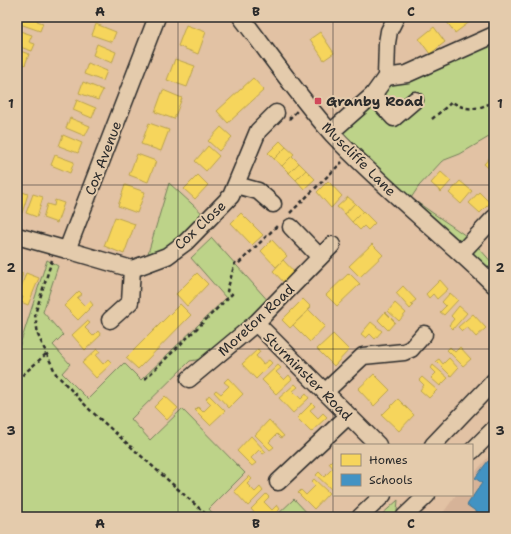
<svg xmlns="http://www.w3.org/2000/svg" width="511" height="534" font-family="'Shantell Sans',sans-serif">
<rect width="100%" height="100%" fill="#e2c2a4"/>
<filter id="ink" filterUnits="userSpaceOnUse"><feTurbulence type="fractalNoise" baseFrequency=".025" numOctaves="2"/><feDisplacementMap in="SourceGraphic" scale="8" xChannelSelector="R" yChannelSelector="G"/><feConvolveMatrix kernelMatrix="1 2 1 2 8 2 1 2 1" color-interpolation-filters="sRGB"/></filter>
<g filter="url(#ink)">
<!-- built -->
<polygon fill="#d6b398" points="494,450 494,517 440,517 456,495 472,495 472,476"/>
<!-- green -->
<g fill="#bdd389" stroke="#747f5a">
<polygon points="494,28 494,134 460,154 442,161 419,186 411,198 472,240 494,265 494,285 331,132 379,87"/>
<polygon points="169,183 203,214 164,250 146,260"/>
<polygon points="212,238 271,304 214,357 190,361 131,419 150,440 182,409 245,473 209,509 216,517 17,517 17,354 47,260 58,266 43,312 63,335 53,345 70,364 62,373 88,399 124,363 141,380 226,298 191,258"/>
<polygon points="294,499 311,517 275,517"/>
<polygon points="398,500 397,511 403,517 379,517"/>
</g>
<!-- homes -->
<g fill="#f6d55c" stroke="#b9a24d">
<polygon points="17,17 38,17 37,21 43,23 40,31 17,23"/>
<polygon points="110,17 121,17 120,21"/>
<polygon points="446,17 468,17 471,21 455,33 444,18"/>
<polygon points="96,24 116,32 112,42 92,35"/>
<polygon points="186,25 206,32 198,54 178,46"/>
<polygon points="434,27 445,42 430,54 419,39"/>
<polygon points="17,30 32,35 29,42 35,44 32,51 17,46"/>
<polygon points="320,32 334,53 324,60 310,39"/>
<polygon points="97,44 116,52 112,63 93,55"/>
<polygon points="17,50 29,54 25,65 17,62"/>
<polygon points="175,59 195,66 187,87 167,80"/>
<polygon points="88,63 107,71 103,81 84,74"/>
<polygon points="17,70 23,72 19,83 17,82"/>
<polygon points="253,78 264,90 228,123 217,111"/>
<polygon points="83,82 103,90 98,100 79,93"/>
<polygon points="163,90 182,98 174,119 155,112"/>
<polygon points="77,100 96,108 92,118 73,110"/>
<polygon points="70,118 90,126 85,136 66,128"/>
<polygon points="149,123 169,130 161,151 141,144"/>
<polygon points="221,127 232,137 219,151 208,141"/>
<polygon points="63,135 82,143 78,153 59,146"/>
<polygon points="280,141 286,147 274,159 268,153"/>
<polygon points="208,146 219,156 206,171 195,161"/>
<polygon points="286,147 294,154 282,166 274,159"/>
<polygon points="494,153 494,173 484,164"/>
<polygon points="137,154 156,161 148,182 129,175"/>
<polygon points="55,155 74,162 70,173 51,165"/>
<polygon points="292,156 299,163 289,173 282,166"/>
<polygon points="299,163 306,170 296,180 289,173"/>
<polygon points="306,170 315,179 304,189 296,180"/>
<polygon points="441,172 451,181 441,192 431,183"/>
<polygon points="198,175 208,185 195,199 184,189"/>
<polygon points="328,181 342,196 331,208 317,192"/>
<polygon points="460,181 472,191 461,204 449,193"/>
<polygon points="125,185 145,192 137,213 118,206"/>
<polygon points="17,190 28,194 22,213 17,211"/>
<polygon points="479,192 490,203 480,213 469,203"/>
<polygon points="33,194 43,197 37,217 26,213"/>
<polygon points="348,197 355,203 345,214 337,207"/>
<polygon points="55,200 64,203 57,223 43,218 47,204 54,206"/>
<polygon points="355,203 363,211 352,222 345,214"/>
<polygon points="363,211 375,223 368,230 364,226 360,230 352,222"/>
<polygon points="241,213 263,235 252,245 231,223"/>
<polygon points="115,217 135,224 124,254 104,246"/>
<polygon points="272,240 287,256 276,267 261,251"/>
<polygon points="372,244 383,255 360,277 349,266"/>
<polygon points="283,260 298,276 287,286 273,271"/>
<polygon points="17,272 23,274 17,291"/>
<polygon points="26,273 39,278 28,305 21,302 23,297 18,296"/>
<polygon points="197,273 208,284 187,306 176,294"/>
<polygon points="349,273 360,284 337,306 326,295"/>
<polygon points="440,280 448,289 437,299 433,294 429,298 426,294"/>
<polygon points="403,286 416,300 411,304 413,306 410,309 396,293"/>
<polygon points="79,291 82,294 77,298 85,306 90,301 93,305 78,320 64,306"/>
<polygon points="450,293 458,300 444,315 440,312 446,306 442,302"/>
<polygon points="303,299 311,307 290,328 282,320"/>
<polygon points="395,303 406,313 399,321 388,311"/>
<polygon points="180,304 191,315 138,369 126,358"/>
<polygon points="459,306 467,313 453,329 449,325 454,319 451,316"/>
<polygon points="309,310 325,326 310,342 293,325"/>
<polygon points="385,312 395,322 388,330 378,320"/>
<polygon points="473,314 486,328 476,337 467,327 462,331 458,327"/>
<polygon points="87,321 90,323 85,328 93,336 98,331 101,335 85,350 72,335"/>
<polygon points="371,322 382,331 375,339 370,334 366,338 361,334"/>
<polygon points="333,334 349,350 334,366 317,349"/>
<polygon points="450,347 455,352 460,347 471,359 463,366 447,350"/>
<polygon points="97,349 100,351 96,356 103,364 108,359 112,363 96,378 82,363"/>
<polygon points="258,349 260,352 256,356 263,364 269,360 272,363 256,379 242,364"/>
<polygon points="449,358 458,368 451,376 436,361 439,359 443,364"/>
<polygon points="278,365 281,368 276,372 284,380 289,375 292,379 276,394 262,380"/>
<polygon points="433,365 448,378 440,386 431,378 436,373 431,368"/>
<polygon points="374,374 390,390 374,406 358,389"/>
<polygon points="422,377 437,390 429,398 420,390 424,385 419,380"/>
<polygon points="228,378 243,394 229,408 214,392 216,390 221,394 229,386 224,382"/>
<polygon points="295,384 298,387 293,391 301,399 306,394 309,398 293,413 279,398"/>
<polygon points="209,395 225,411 210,425 195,410 198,407 203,412 211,404 206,399"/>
<polygon points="165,396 178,408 167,420 154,407"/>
<polygon points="398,399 414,415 399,431 382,415"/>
<polygon points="312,403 315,406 310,410 318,418 323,413 327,417 311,432 297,418"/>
<polygon points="269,420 284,436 281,438 277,434 269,442 274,447 270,450 255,435"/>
<polygon points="251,436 266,452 263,454 259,450 251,458 256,463 252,466 237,451"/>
<polygon points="332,460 334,463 334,488 332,490 316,475 319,472 324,477 333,468 329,463"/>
<polygon points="249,476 252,479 247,484 255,492 260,487 263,491 248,506 234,491"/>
<polygon points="314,479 329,493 314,509 298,493 301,490 306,495 315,486 311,482"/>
<polygon points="266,494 269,497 264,502 272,510 277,505 280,509 272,517 258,517 251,509"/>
</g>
<!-- schools -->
<polygon fill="#4393c3" stroke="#3c7495" points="494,460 494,517 484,517 467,505 482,483 475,478 488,461 492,463"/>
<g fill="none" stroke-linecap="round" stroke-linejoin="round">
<defs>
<g id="minor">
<path d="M241,17C271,56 299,97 332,134C383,188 441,233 494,285"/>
<polyline points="386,77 407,74 494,35"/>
<polyline points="373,95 394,118 415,100"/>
<polyline points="331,132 373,95 386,77 387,43 389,31 396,17"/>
<polyline points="236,185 258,191 273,204"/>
<polyline points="291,227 320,257"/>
<polyline points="17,236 67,250 157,17"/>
<polyline points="67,250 132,269 167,256 186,242 231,196 258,131 276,113"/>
<polyline points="461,253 494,218"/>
<polyline points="110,320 130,302 132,269"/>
<polyline points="256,323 378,445"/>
<polyline points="189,379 256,323 332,245"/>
<polyline points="325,392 363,356 404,352 411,349 424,334"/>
<polyline points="433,445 494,381"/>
<polyline points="472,451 494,429"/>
<polyline points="278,482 348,416"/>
<polyline points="360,517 383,495"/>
<polyline points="404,517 427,495"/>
</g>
</defs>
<!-- minor casing -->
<use href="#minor" stroke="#2b2b2b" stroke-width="19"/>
<!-- path -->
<g stroke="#2b2b2b" stroke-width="2.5" stroke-dasharray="4 3" stroke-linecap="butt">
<polyline points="289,119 297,111"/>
<path d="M432,119L452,102C469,112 477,109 494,102"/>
<polyline points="290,213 342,162"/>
<polyline points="52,260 35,314 38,335 56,374 90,410 209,517"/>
<polyline points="145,379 232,294 227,291 235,263 238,264 278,225"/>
<polyline points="17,380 46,354"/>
</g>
<!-- minor -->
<use href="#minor" stroke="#e4cbac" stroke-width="16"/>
</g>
</g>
<!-- grid -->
<path fill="none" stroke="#2b2b2b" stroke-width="1" stroke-opacity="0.55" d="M178,17V517M333,17V517M17,185H494M17,349H494"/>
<!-- markers -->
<rect fill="#d1495b" stroke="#e4cbac" stroke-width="1.5" x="314" y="97" width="8" height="8" rx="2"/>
<g text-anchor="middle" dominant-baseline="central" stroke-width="4" stroke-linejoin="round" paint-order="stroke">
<!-- poi labels -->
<g font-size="14" font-weight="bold" fill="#2b2b2b" stroke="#e4cbac" text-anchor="start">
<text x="326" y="101">Granby Road</text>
</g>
<!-- street labels -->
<g font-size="14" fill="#2b2b2b" stroke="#e4cbac">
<text transform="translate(103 158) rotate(-69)">Cox Avenue</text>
<text transform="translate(359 159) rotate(45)">Muscliffe Lane</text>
<text transform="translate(200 225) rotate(-43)">Cox Close</text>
<text transform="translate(256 320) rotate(-43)">Moreton Road</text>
<text transform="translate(308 376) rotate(45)">Sturminster Road</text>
</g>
</g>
<!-- margin -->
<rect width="511" height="534" fill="none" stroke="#e4cbac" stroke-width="44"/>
<!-- legend -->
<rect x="333" y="444" width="140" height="52" fill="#e4cbac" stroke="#9a8b78"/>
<rect x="341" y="454" width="20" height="12" fill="#f6d55c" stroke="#9a8b78"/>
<text x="369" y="464" font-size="12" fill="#2b2b2b">Homes</text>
<rect x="341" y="474" width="20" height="12" fill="#4393c3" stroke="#9a8b78"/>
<text x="369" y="484" font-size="12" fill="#2b2b2b">Schools</text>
<rect x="22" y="22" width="467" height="490" fill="none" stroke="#2b2b2b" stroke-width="1.5"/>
<g font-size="13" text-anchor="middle" font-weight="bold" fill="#2b2b2b">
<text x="100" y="16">A</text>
<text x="256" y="16">B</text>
<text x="411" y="16">C</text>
<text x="11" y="108">1</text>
<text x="500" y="108">1</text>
<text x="11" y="272">2</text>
<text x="500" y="272">2</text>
<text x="11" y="435">3</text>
<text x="500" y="435">3</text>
<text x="100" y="528">A</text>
<text x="256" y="528">B</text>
<text x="411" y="528">C</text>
</g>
</svg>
